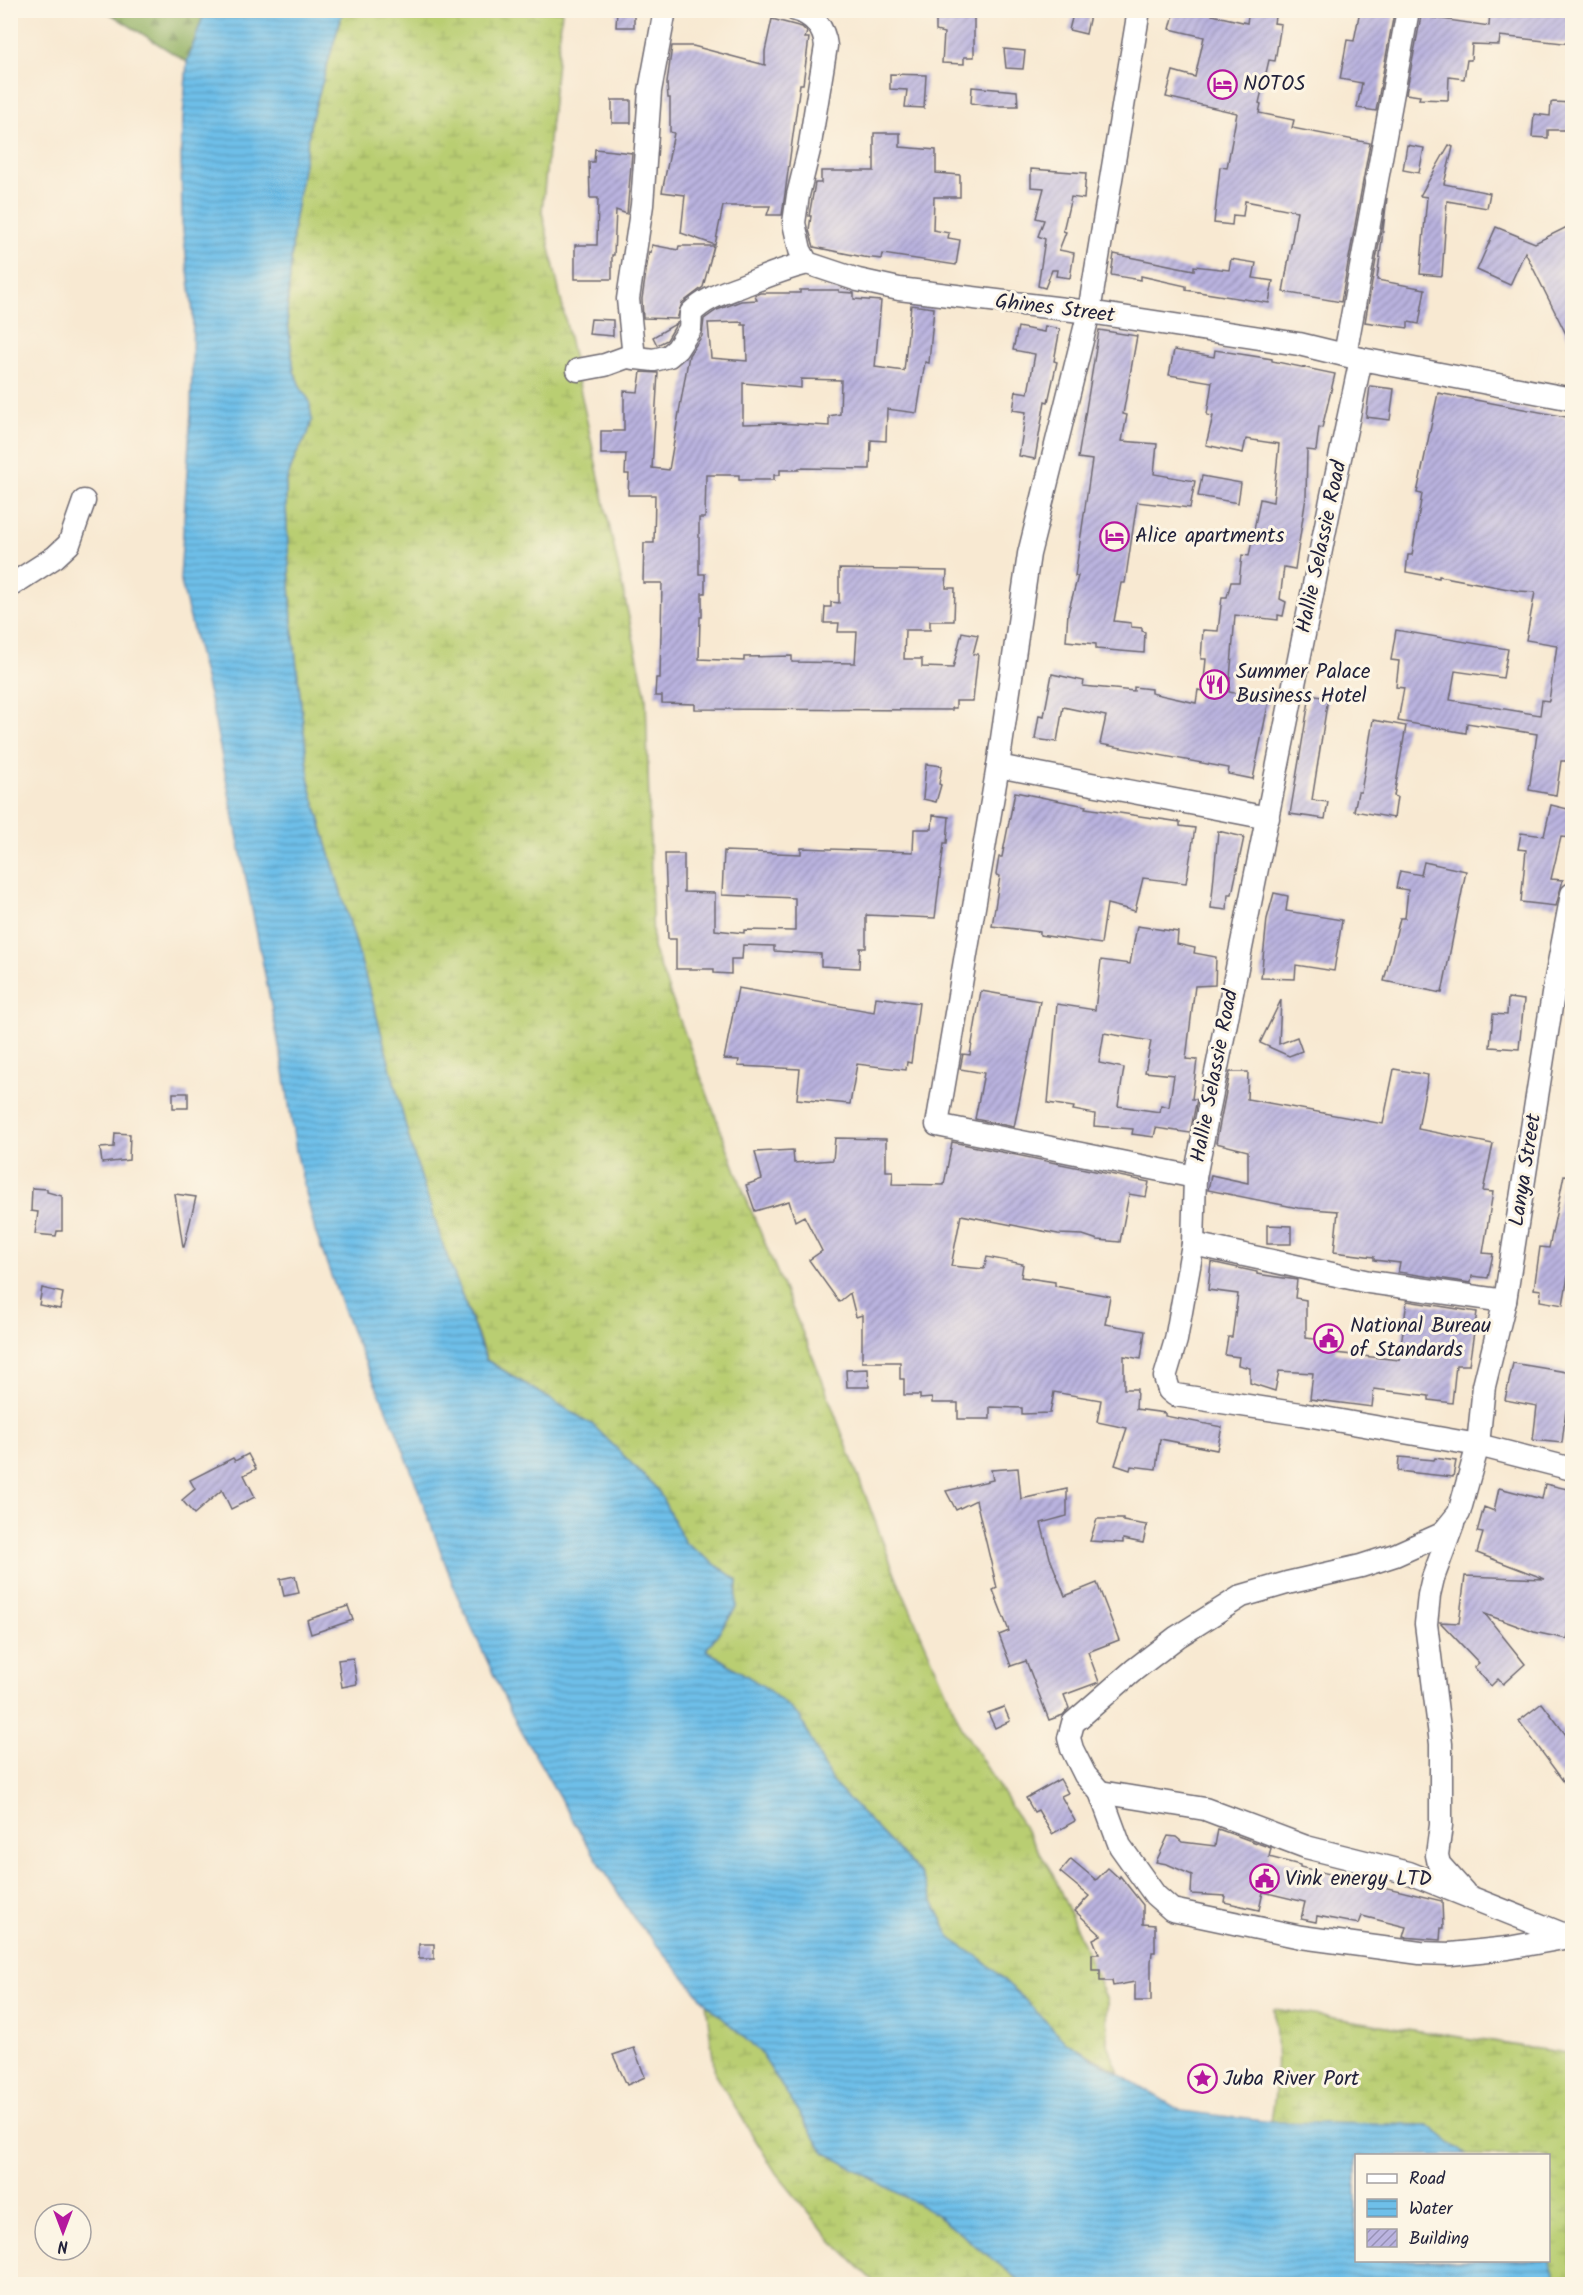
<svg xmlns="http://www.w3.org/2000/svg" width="1583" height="2295" font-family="Kalam,sans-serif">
<defs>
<pattern id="forest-firs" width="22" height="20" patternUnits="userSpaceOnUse" patternTransform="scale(1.5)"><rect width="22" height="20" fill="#92b164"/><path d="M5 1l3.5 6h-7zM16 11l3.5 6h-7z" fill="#779054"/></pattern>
<pattern id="wetland-marsh" width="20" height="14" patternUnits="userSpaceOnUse" patternTransform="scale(1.5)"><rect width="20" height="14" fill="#b9ce72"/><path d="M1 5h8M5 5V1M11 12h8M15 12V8" fill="none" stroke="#9fb164"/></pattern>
<pattern id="water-rules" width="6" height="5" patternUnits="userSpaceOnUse" patternTransform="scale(1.5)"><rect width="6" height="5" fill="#6ebfe9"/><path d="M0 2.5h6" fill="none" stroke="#5a9bbe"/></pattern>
<pattern id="building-hatch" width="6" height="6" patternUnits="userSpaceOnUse" patternTransform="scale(1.5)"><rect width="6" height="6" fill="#bab3df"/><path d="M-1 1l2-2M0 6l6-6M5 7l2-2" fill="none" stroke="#9791b6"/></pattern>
</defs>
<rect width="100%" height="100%" fill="#fcf5e5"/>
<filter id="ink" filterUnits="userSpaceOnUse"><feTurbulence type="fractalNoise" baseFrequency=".0167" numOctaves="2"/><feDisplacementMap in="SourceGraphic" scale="12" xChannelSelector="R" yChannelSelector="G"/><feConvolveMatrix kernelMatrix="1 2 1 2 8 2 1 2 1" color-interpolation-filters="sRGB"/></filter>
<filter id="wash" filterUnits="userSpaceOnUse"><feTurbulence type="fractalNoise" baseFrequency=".008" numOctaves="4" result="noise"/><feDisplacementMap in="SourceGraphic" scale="24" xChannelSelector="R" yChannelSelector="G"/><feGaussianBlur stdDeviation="1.35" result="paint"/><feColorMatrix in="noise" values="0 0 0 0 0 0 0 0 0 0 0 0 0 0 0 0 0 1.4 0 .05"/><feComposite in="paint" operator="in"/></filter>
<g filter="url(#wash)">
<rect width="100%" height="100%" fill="#f8e9d2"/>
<!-- forest -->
<polygon fill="url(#forest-firs)" stroke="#5a6a50" stroke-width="1.5" points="106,11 205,11 187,62"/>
<!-- wetland -->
<g fill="url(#wetland-marsh)" stroke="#6e7856" stroke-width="1.5">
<polygon points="343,11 562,11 542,211 646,697 653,948 746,1198 819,1372 896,1577 962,1728 1053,1874 1107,2000 1108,2046 1119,2072 1067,2043 1026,2001 984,1961 951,1939 920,1873 832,1782 800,1717 766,1688 706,1650 736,1608 737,1580 685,1543 658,1490 593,1425 487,1360 443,1245 411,1146 376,1013 310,786 292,622 286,506 286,483 296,455 308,434 309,400 301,389 294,371 287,314 294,223 311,121"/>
<polygon points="706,2003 760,2052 824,2152 934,2213 1024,2284 876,2284 832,2241 776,2173 715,2074"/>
<path d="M1274,2009L1572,2054V2284H1559L1549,2260L1548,2156L1466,2155L1428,2125L1271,2122C1278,2084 1278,2047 1274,2009Z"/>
</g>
<!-- water -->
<polygon fill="url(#water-rules)" stroke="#487092" stroke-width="1.5" points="205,11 343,11 311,121 294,223 287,314 294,371 301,389 309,400 312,420 308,434 296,455 286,482 286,506 292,622 310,786 376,1013 411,1146 443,1245 486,1360 593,1425 658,1490 685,1543 737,1580 736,1608 706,1650 766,1688 800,1717 832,1782 920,1873 951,1939 984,1961 1026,2001 1067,2043 1181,2111 1271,2122 1428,2125 1466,2155 1356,2156 1356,2260 1549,2260 1559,2284 1024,2284 934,2213 824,2152 760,2052 706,2003 633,1917 572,1819 512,1715 456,1593 397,1432 351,1331 315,1231 296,1151 284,1071 212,707 180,578 191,412 193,312 182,222 181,146 187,62"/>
<g id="blocks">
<!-- building -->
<g fill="url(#building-hatch)" fill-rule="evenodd">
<polygon points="617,10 634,10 634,27 616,27"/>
<polygon points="936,10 974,10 974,57 964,57 964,64 942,63 944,33 936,31"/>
<polygon points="1074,10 1091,10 1086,34 1069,30"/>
<polygon points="1175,10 1213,10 1212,15 1247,23 1249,10 1276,10 1274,23 1281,24 1275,61 1269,60 1259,103 1261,104 1259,113 1294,120 1292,128 1370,143 1341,302 1283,292 1297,211 1245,201 1243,216 1233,215 1232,225 1214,223 1220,167 1227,168 1237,113 1166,97 1173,71 1195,77 1204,37 1170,29"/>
<polygon points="1360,10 1394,13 1376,111 1357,108 1362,83 1340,79 1347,40 1354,41"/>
<polygon points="1490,10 1572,10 1572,44 1500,36 1499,45 1472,44 1471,60 1467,60 1464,79 1449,77 1448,100 1419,99 1420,96 1406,94 1421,16 1489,26"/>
<polygon points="772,19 802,27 807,32 805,38 809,38 803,84 800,84 782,215 767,215 770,206 723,206 715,245 681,233 685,195 662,192 674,133 670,132 670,98 668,98 667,83 672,46 693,46 765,65 765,51"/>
<polygon points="1004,49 1025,51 1023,69 1006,68"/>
<polygon points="890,74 926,75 924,108 905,107 907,90 890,89"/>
<polygon points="972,87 1017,91 1018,106 989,106 971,103"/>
<rect x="612" y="100" width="19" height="23"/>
<polygon points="1553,102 1572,103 1572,130 1548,130 1548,138 1532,137 1534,114 1550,116 1551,103"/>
<polygon points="874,133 900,133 900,147 936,150 936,173 960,175 960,197 934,197 933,230 949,233 948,238 960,240 956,265 883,254 882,259 863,257 814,247 809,230 811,216 809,216 815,183 821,183 821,171 874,171"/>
<polygon points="1407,145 1424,148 1419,173 1403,170"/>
<polygon points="1449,145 1453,147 1444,184 1490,193 1487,208 1447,201 1442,276 1420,274 1427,197 1420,196"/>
<polygon points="595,149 632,153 627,214 616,210 614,255 612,255 612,279 575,279 575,245 597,245 598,198 590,198 589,162 594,162"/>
<polygon points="1031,169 1086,173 1084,199 1071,197 1063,231 1066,232 1059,250 1074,253 1070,278 1056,276 1057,270 1052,270 1045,288 1038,286 1045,239 1038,236 1044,220 1036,218 1044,188 1031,187"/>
<polygon points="1387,198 1377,280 1425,289 1419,324 1408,322 1408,328 1365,322"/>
<polygon points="1496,227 1535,243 1567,227 1572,238 1572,346 1525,252 1510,285 1477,270"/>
<polygon points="652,245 678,250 679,246 714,246 703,287 682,303 677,319 643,318 642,299 649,252 651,253"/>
<polygon points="1114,254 1194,270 1194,266 1229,270 1231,259 1256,263 1253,278 1273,281 1269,303 1186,290 1186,286 1141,276 1141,280 1111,275"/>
<path d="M800,290H839V292L854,293V299L881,301L875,367L904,371L911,305L934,308L929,363L925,362L917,413L887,409L886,441L871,440L870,469L799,468V470H780V475H774V480H739V475H706L705,518H699V574H705V593H702V617H700L699,659L744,661V657L792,656V662L855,663L857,632H838L839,623H824L825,607H831V602L839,603V569L947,571L946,588H955L954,621H930V630H905L904,659H922V667L953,668L962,632L978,635L973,654H978L973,701H956V708H952V710L695,709V704L662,703V696H655L656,678H660L662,583H643L644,543H654L655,495H628L629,474H625L626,454H601V431H624V391L638,392L641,372L658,373L652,468L669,470L689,355L702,336L704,319L717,310L741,301L757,300L755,295L760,293H800ZM742,322V325H746L747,361L711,358L708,323ZM801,379L841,380L840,414L829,416V426L778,423L743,424V383L801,388Z"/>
<polygon points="591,319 613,320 613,336 589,334"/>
<polygon points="677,323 667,340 657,345 653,337"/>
<polygon points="1045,326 1060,329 1054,361 1057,362 1048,402 1045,401 1035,459 1019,456 1026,412 1013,410 1016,391 1028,393 1035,354 1013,350 1018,327 1044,332"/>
<polygon points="1099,330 1137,336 1123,414 1127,415 1122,441 1157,444 1154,474 1195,481 1190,508 1137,502 1125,583 1121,583 1114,621 1131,623 1131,627 1142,628 1142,631 1145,632 1144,653 1096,649 1096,644 1066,641 1068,613 1078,576 1075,576 1092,460 1078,458"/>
<polygon points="1174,350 1214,357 1215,350 1272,359 1272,361 1335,374 1322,428 1319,427 1316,451 1307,450 1306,497 1295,569 1284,567 1280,599 1286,602 1283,616 1278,615 1278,620 1235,615 1229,692 1269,700 1253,779 1228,774 1229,768 1100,744 1106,716 1063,707 1057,742 1035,739 1039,715 1044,716 1052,674 1084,681 1083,686 1134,691 1134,687 1151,689 1151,693 1196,703 1198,690 1203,691 1206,659 1201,659 1203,630 1218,631 1222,597 1227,597 1231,582 1239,582 1242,555 1249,556 1260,499 1273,502 1279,444 1246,439 1243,453 1206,445 1213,416 1207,415 1212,382 1169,375"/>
<polygon points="1370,386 1394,389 1390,420 1366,417"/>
<polygon points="1438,393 1572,418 1572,726 1570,744 1572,744 1572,761 1561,761 1556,795 1529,790 1537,734 1467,723 1466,733 1398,721 1404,688 1396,687 1399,661 1391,660 1396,630 1508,649 1503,678 1455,671 1450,700 1540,715 1542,700 1549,701 1557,645 1526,640 1535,592 1519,591 1439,576 1439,578 1406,572 1408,555 1412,555 1422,494 1417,493"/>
<polygon points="1202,476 1241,483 1238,503 1198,496"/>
<polygon points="1310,695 1328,698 1312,800 1328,802 1325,819 1290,814"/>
<polygon points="1373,720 1406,726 1394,796 1397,797 1394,818 1354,811 1358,792 1361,792"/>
<polygon points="926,764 942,766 939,784 941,785 936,802 923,799"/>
<polygon points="1015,792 1086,806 1085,808 1180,822 1180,826 1195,828 1186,883 1143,878 1135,911 1107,904 1101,944 1040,935 1040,932 992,926 1000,876 996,875 999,857 1002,857"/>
<polygon points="1551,805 1572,810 1572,838 1561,837 1551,879 1563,880 1556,906 1521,902 1526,850 1518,849 1521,833 1544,836"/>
<polygon points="933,815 949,817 947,843 944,843 935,918 866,915 866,948 860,948 859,968 821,966 821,954 774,951 774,946 743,945 742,959 731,959 731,974 714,973 714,969 676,969 676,939 668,939 665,854 684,854 684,892 715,893 715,930 744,933 744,930 795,931 795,898 722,895 724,851 801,854 801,848 913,852 914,829 932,829"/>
<polygon points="1218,831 1244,837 1232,894 1228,894 1227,910 1211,908"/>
<polygon points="1424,862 1466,871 1442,993 1384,981 1400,918 1405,918 1408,890 1396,888 1400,871 1421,875"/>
<polygon points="1274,893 1288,896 1286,911 1342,920 1334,971 1296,965 1295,979 1261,978 1267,919"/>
<path d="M1137,926L1178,932L1177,944L1195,948L1194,953L1216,957L1215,985L1195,986L1186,1059L1197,1060L1192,1099H1197L1190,1133L1156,1128L1154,1137L1132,1134L1133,1129L1094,1126L1095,1114L1073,1110L1074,1107L1048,1103L1057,1004L1095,1010L1101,960L1130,964ZM1104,1033L1151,1041L1145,1072L1174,1075L1169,1107L1161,1105L1160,1112L1118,1106L1124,1068L1099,1063Z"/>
<polygon points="738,988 874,1012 876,997 919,1003 911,1063 907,1062 906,1070 857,1064 850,1104 797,1099 800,1069 738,1066 739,1060 724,1059"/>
<polygon points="981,991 1040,1001 1014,1127 975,1119 984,1073 960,1069 963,1054 970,1055"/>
<polygon points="1508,998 1524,1000 1519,1049 1490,1047 1493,1014 1507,1015"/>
<polygon points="1281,1000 1279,1044 1297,1037 1302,1051 1289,1056 1260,1043"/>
<polygon points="1394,1069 1428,1075 1418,1129 1493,1144 1483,1191 1493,1192 1483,1253 1493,1254 1488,1278 1472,1276 1471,1283 1398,1272 1400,1263 1374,1260 1374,1257 1334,1252 1338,1211 1298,1208 1208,1190 1211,1175 1248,1183 1248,1151 1216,1143 1230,1072 1248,1072 1247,1099 1383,1124"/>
<rect x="173" y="1093" width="15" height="15"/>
<polygon points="115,1133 130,1134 129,1160 102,1163 100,1148 114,1147"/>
<polygon points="835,1138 886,1139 886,1171 893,1171 892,1184 944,1185 952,1142 1149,1182 1146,1197 1129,1194 1120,1242 1098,1240 1083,1235 1058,1234 961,1215 951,1266 984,1269 987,1257 1023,1264 1021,1277 1055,1282 1055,1286 1110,1296 1105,1324 1145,1331 1141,1359 1124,1356 1124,1389 1137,1389 1136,1409 1165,1413 1165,1416 1222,1427 1217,1450 1160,1439 1156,1469 1131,1466 1130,1470 1115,1465 1127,1428 1097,1422 1101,1400 1054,1392 1050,1413 1022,1414 1022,1408 990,1407 990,1419 958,1419 958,1403 932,1403 932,1398 920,1399 920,1395 904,1395 904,1379 900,1379 900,1362 862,1362 862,1315 856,1317 850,1293 839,1302 809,1260 822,1251 804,1216 795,1221 789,1201 755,1211 746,1185 762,1179 755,1152 793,1150 794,1163 833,1160"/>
<polygon points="1564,1175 1572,1176 1572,1229 1569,1251 1572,1253 1563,1305 1540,1301 1541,1290 1534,1289 1540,1247 1549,1248"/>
<polygon points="32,1188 47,1189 47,1192 62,1196 62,1231 57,1231 56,1236 35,1234 38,1212 31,1211"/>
<polygon points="175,1194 196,1197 184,1247 183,1247"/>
<polygon points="1267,1225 1291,1226 1291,1244 1267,1244"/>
<polygon points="1211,1262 1257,1272 1257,1274 1297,1280 1295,1298 1306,1300 1306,1338 1337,1342 1335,1353 1399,1360 1407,1301 1477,1312 1469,1365 1456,1365 1452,1403 1429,1400 1429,1396 1374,1389 1372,1407 1310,1399 1313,1373 1279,1371 1275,1391 1250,1383 1250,1368 1238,1365 1239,1357 1225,1355 1228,1337 1232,1337 1238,1294 1208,1290"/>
<polygon points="42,1288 63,1293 60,1309 39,1305"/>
<polygon points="1513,1363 1572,1373 1572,1412 1566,1410 1562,1443 1533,1440 1537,1406 1505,1400"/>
<polygon points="868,1369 869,1387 847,1387 846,1370"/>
<polygon points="248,1454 256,1469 244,1475 255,1497 231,1509 222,1490 194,1514 182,1500 195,1489 190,1480 233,1458 235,1461"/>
<polygon points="1399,1457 1434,1460 1435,1458 1456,1461 1453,1477 1398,1471"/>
<polygon points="1018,1468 1021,1499 1067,1489 1067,1516 1041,1523 1050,1558 1065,1596 1097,1583 1119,1640 1088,1652 1099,1682 1064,1695 1069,1708 1063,1715 1049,1720 1026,1661 1011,1666 999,1635 1009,1631 993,1590 997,1588 976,1500 956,1510 946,1491 993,1480 991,1470"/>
<polygon points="1545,1484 1572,1490 1572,1515 1568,1533 1572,1535 1572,1618 1567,1639 1534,1632 1485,1614 1525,1664 1503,1684 1498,1679 1491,1686 1474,1667 1479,1663 1440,1622 1459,1623 1465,1576 1545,1579 1477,1553 1483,1533 1477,1532 1484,1507 1494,1511 1499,1488 1542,1499"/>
<polygon points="1097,1519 1123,1519 1123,1521 1147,1525 1143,1543 1123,1539 1123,1543 1090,1541"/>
<polygon points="295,1576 299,1593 284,1596 280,1579"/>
<polygon points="348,1606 353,1620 311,1634 307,1620"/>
<polygon points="353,1658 357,1684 342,1687 338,1660"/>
<polygon points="1542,1703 1572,1743 1572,1793 1519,1721"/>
<polygon points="1004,1707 1010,1721 995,1728 988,1713"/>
<polygon points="1060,1779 1068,1793 1061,1796 1075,1821 1052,1834 1038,1810 1034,1812 1026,1798"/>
<polygon points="1218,1829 1271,1848 1269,1857 1300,1865 1300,1867 1442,1901 1443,1928 1441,1928 1440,1940 1403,1937 1406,1927 1362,1916 1359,1924 1317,1916 1316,1922 1301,1919 1305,1902 1263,1892 1259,1910 1224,1902 1225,1896 1191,1894 1192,1875 1167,1864 1156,1862 1168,1836 1176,1837 1182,1842 1215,1846"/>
<polygon points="1071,1859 1096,1880 1108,1868 1119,1878 1120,1876 1143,1905 1143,1924 1155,1925 1155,1952 1152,1952 1151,1962 1151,2001 1135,2001 1135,1982 1113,1986 1112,1981 1100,1981 1100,1970 1092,1970 1092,1954 1099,1954 1093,1939 1101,1935 1075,1911 1089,1896 1060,1872"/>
<rect x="419" y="1944" width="15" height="15"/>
<polygon points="634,2048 645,2077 627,2085 613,2055"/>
</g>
</g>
</g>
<g filter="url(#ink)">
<use href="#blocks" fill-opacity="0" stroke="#6d6870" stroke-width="1.5"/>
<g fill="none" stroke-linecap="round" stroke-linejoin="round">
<defs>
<g id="minor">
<path d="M796,10C814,15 824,28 826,46L809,150L798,195L794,223L800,250L807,263L858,280L899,289L1089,312L1299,344L1361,359L1572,399"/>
<polyline points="1139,10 1089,312 1029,554 998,766 937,1125 1195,1177"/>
<polyline points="1345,355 1408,10"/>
<polyline points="634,358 628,299 642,205 650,91 665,10"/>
<polyline points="1361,359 1331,500 1195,1177 1193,1244 1176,1340 1165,1377 1169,1390 1175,1395 1301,1414 1478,1445 1572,1469"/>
<path d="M578,370L605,365L627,357L654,360L669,356L677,349L690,329L691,313C708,296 727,292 749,283C769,275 787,268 807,263"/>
<polyline points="10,586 55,557 69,544 84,501"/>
<polyline points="998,766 1268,818"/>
<polyline points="1193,1244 1369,1282 1505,1301"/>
<polyline points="1453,1524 1433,1578 1429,1595 1426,1624 1441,1744 1441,1825 1437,1855 1439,1864 1464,1892"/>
<polyline points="1100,1792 1205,1809 1306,1847 1409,1873 1570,1937"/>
<polyline points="1569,1937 1508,1948 1451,1954 1420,1953 1301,1937 1172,1910 1155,1895 1120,1846 1100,1792 1085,1775 1072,1749 1069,1738 1073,1723 1134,1670 1177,1637 1242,1596 1287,1583 1361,1566 1395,1555 1442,1534 1459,1513 1478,1445 1484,1386 1505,1301 1553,994 1572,894"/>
</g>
</defs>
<!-- minor casing -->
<use href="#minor" stroke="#6d6870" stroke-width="25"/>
<!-- minor -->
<use href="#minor" stroke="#fff" stroke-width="22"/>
</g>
</g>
<!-- icons -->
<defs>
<symbol id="hotel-ring" viewBox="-11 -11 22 22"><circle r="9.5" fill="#fcf5e5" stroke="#b5179e" stroke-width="1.5"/><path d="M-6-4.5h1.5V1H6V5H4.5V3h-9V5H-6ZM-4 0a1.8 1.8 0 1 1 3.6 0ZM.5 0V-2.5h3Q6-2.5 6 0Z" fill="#b5179e"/></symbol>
<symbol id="restaurant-ring" viewBox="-11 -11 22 22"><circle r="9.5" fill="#fcf5e5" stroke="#b5179e" stroke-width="1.5"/><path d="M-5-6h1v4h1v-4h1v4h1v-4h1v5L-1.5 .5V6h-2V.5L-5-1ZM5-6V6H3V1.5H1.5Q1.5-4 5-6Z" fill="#b5179e"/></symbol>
<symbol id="civic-ring" viewBox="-11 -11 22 22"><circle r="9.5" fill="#fcf5e5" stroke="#b5179e" stroke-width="1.5"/><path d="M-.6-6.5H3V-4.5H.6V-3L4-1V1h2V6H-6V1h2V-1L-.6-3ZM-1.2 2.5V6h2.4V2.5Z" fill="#b5179e"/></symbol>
<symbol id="sight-ring" viewBox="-11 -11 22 22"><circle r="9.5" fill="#fcf5e5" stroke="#b5179e" stroke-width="1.5"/><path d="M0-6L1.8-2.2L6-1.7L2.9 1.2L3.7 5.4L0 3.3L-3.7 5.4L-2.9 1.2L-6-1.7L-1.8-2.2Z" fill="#b5179e"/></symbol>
</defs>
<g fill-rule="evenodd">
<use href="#hotel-ring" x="1206" y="68" width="33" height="33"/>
<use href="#hotel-ring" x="1098" y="520" width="33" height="33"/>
<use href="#restaurant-ring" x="1198" y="668" width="33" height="33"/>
<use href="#civic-ring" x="1312" y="1322" width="33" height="33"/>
<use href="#civic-ring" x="1248" y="1862" width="33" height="33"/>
<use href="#sight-ring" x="1186" y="2062" width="33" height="33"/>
</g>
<g text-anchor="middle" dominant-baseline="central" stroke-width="6" stroke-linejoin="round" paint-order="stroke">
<!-- poi labels -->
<g font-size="21" fill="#22223b" stroke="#fcf5e5" text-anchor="start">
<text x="1243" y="84">NOTOS</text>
<text x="1135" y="536">Alice apartments</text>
<text x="1236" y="672">Summer Palace<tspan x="1236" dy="24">Business Hotel</tspan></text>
<text x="1350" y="1326">National Bureau<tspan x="1350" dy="24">of Standards</tspan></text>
<text x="1285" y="1879">Vink energy LTD</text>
<text x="1223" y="2079">Juba River Port</text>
</g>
<!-- street labels -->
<g font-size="21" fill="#22223b" stroke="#fcf5e5">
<text transform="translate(1055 309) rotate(7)">Ghines Street</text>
<text transform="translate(1322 547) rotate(-78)">Hallie Selassie Road</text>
<text transform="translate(1215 1076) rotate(-79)">Hallie Selassie Road</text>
<text transform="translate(1526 1170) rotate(-81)">Lanya Street</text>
</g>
</g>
<!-- margin -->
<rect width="1583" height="2295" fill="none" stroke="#fcf5e5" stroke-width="36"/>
<!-- legend -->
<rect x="1355" y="2154" width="195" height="108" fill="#fcf5e5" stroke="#a5a1a1" stroke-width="1.5"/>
<rect x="1367" y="2174" width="30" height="9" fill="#ffffff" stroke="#a5a1a1" stroke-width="1.5"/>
<text x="1409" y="2184" font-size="18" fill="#22223b">Road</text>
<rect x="1367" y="2199" width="30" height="18" fill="url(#water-rules)" stroke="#a5a1a1" stroke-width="1.5"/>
<text x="1409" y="2214" font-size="18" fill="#22223b">Water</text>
<rect x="1367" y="2229" width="30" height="18" fill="url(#building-hatch)" stroke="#a5a1a1" stroke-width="1.5"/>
<text x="1409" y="2244" font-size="18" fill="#22223b">Building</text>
<!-- north arrow -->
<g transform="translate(63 2232) rotate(180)"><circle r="28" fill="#fcf5e5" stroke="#a5a1a1" stroke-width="1.5"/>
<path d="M0-4.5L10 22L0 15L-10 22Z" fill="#b5179e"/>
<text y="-9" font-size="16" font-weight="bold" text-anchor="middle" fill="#22223b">N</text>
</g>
</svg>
